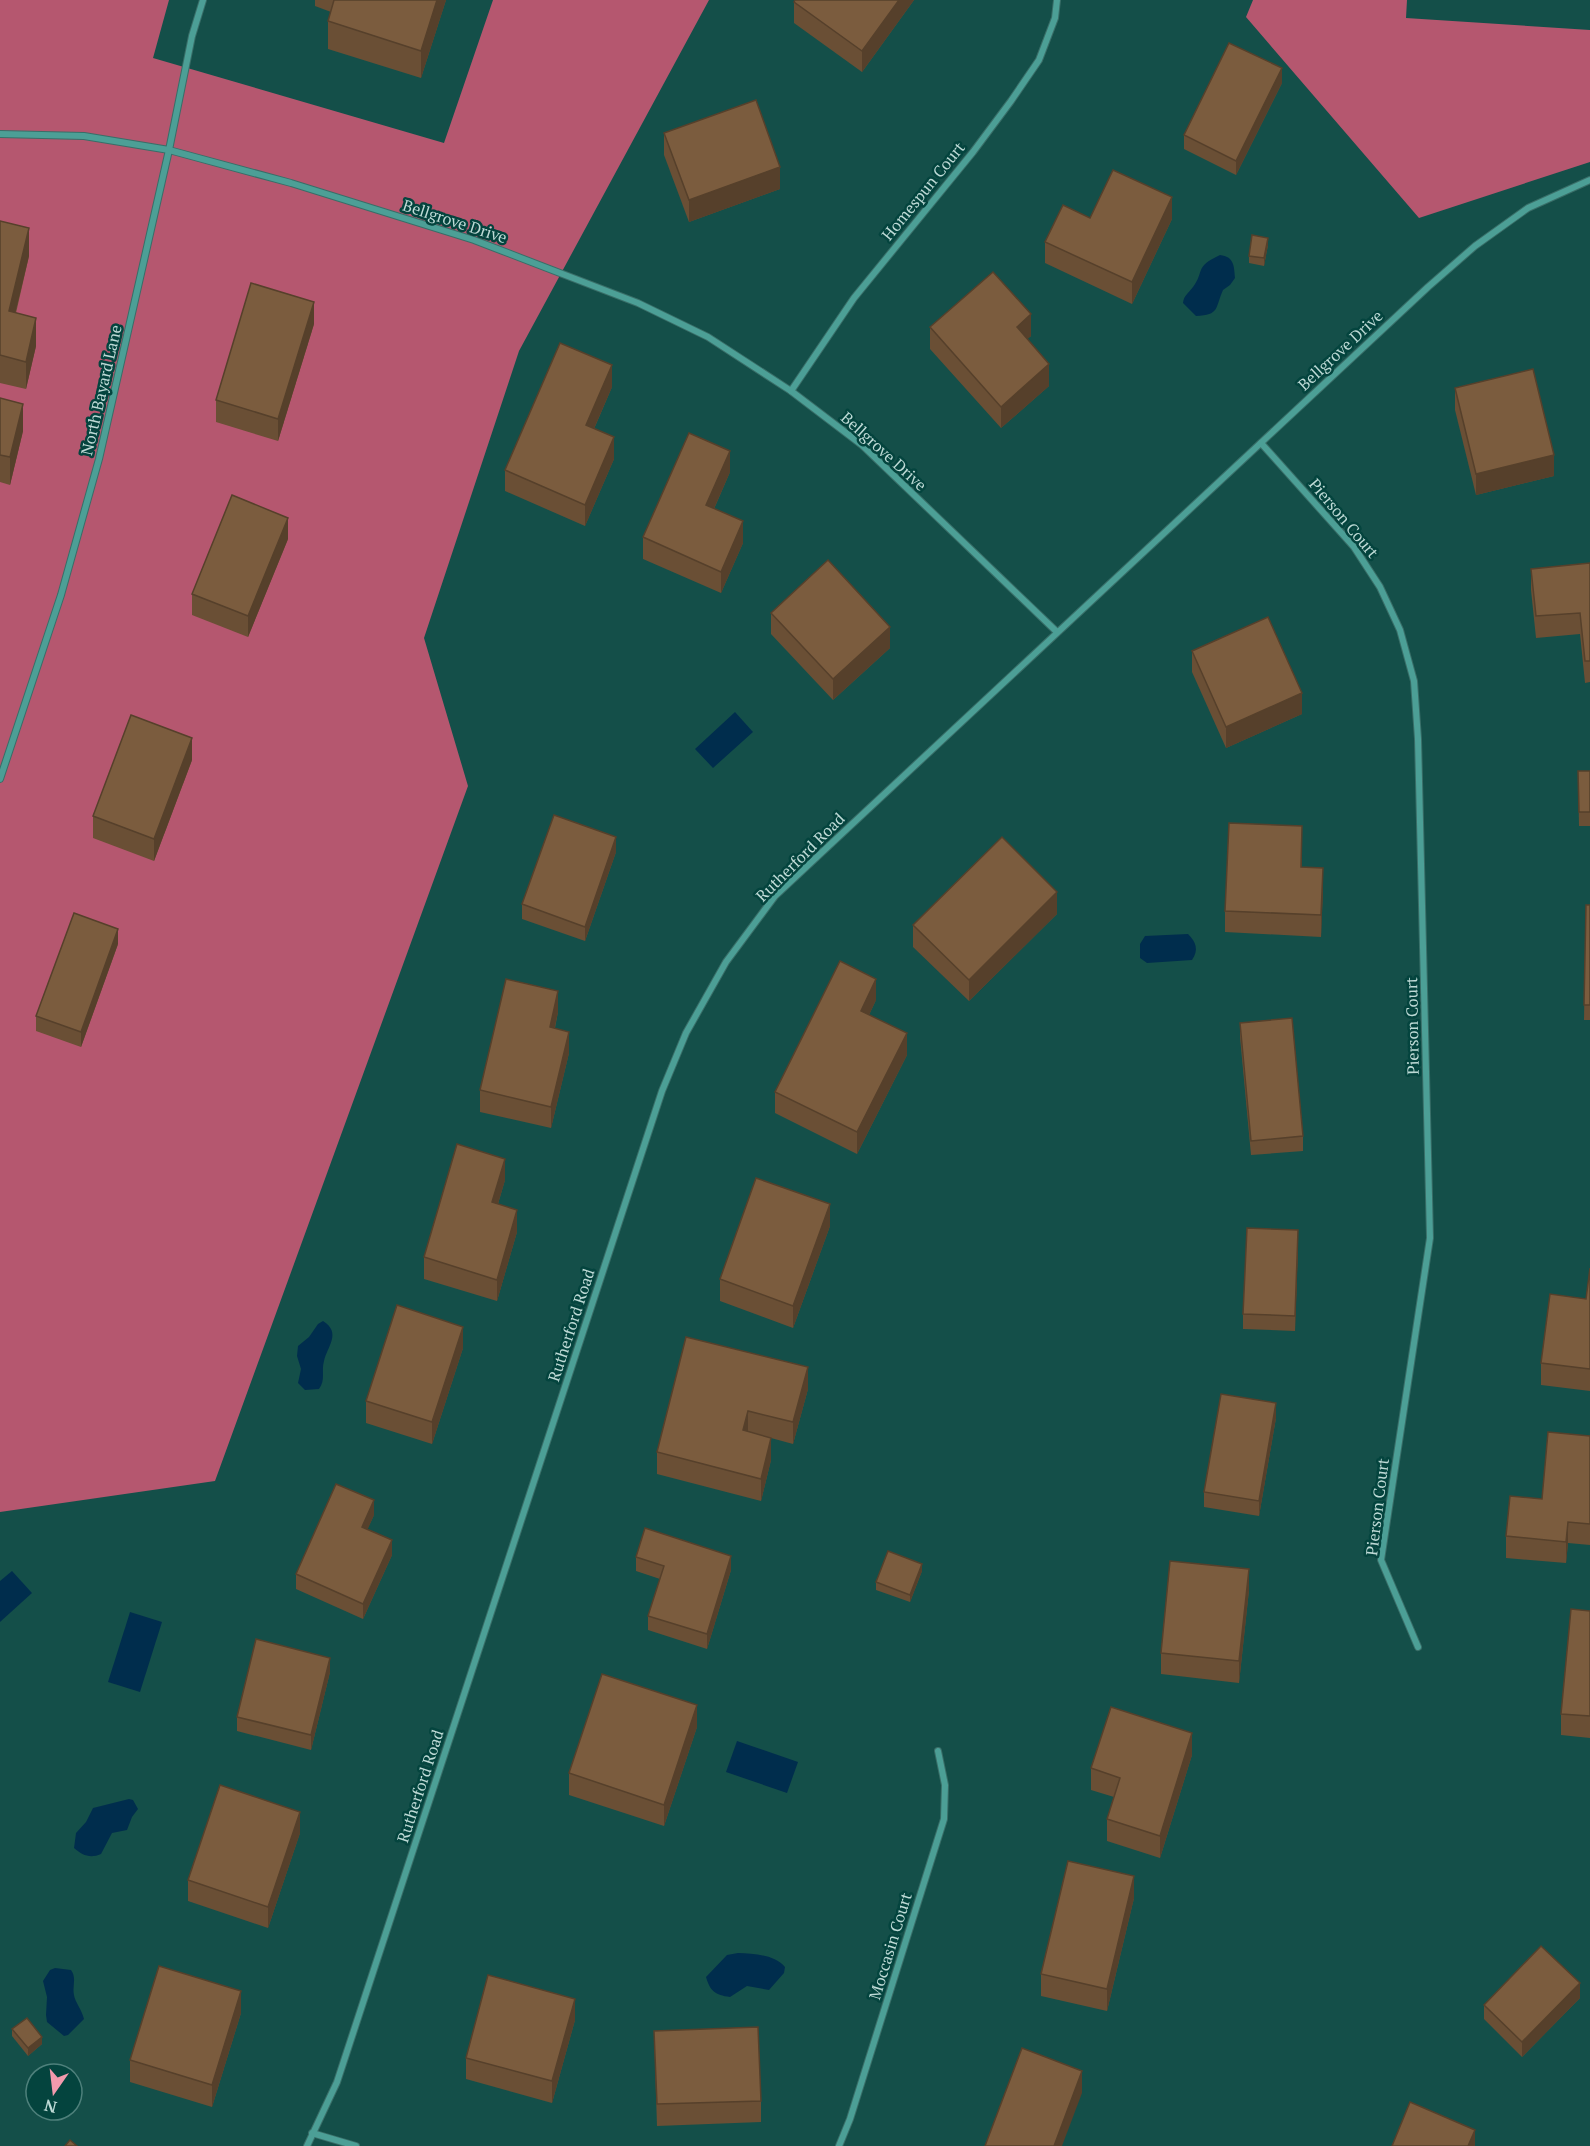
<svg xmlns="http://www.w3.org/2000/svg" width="1590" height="2146" font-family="'PT Serif',serif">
<rect width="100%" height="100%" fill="#144f49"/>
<!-- forest -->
<g fill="#b5576f">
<polygon points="0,0 169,0 153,58 444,143 493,0 709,0 519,351 424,638 468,786 215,1481 0,1512"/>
<polygon points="1253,0 1407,0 1406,18 1590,30 1590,162 1419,218 1246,17"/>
</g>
<!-- water -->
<g fill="#002d4d">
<path d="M1220,255C1234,257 1234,265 1235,278L1230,285L1223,290C1215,308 1220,315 1196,316L1183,303C1184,295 1188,294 1193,287C1205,271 1194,267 1220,255Z"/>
<polygon points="735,712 753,732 713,768 695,749"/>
<path d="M1188,934C1196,942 1199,950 1192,960L1147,963L1140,958V944L1145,936Z"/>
<path d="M323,1321C342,1333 327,1347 324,1361C321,1371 326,1380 319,1389L305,1390L298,1383L301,1369L297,1356L298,1346L309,1337L318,1324Z"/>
<polygon points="12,1571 32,1593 0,1622 0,1581"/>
<polygon points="130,1612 162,1622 140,1692 108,1682"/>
<polygon points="737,1741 798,1762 787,1793 726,1772"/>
<path d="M129,1799L133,1800L138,1809L132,1817L127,1830L112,1833L101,1854C90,1859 82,1855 74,1848L76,1833L86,1822L93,1808Z"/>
<path d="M738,1953C754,1954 774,1954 785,1967L784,1973L769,1990L747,1986L730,1997C715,1995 710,1991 706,1977L727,1955Z"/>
<path d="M55,1968L71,1970C77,1978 72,1986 74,1995C75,2002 82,2010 84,2019L68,2035L64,2036L47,2022L46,2015L47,1997L43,1981L50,1970Z"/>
</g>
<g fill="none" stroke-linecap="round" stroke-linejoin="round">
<defs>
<g id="minor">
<polyline points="0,134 84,136 169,150 291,183 474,240 638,303 708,337 791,391 862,445 1057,632"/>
<polyline points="791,391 854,298 973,152 1011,101 1039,60 1055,18 1057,0"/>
<polyline points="1261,443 1354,547 1380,587 1400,630 1414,681 1418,739 1430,1238 1381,1560 1418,1647"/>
<polyline points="0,779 61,595 99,459 169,150 192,36 203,0"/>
<polyline points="312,2133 356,2146"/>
<polyline points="307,2146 337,2082 662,1091 686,1033 726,962 775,896 1428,287 1475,246 1528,208 1590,180"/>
<polyline points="839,2146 850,2119 944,1819 945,1785 938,1751"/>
</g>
</defs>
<!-- minor casing -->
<use href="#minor" stroke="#396e68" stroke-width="8"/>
<!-- minor -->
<use href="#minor" stroke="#4c9f96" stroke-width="6"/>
</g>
<!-- wall -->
<g fill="#6a4f35">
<polygon points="315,0 446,0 421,78 328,49 328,21 331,12 315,6"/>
<polygon points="795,0 914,0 862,72 794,23 794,2"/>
<polygon points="1282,83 1236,175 1184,149 1184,135"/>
<polygon points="664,133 780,189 689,222 664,155"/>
<polygon points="1090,218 1172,219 1132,304 1045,263 1045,242"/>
<polygon points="0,221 29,256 16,313 36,346 26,389 0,383 0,384"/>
<polygon points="1268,245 1264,266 1249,263 1249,256"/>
<polygon points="314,324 278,441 216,422 216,400"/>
<polygon points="930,327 1031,336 1027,339 1049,386 1001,428 930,349"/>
<polygon points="612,387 594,429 614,459 585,526 505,491 505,470"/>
<polygon points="1455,388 1554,476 1476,495 1455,410"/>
<polygon points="0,398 23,431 10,485 0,482"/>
<polygon points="730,472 714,509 743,543 721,593 643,559 643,537"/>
<polygon points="288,539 248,637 192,615 192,594"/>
<polygon points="1590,563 1590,682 1585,683 1580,634 1536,638 1531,590 1531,569"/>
<polygon points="771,613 890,648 833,700 771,634"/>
<polygon points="1192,651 1302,714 1226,748 1192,672"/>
<polygon points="192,760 154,861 93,838 93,816"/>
<polygon points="1578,771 1590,771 1590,826 1579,826"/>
<polygon points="1302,848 1302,867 1323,889 1321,937 1225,932 1225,911"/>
<polygon points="616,852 585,941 522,919 522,904"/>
<polygon points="1586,905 1590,905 1590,1020 1584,1020"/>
<polygon points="1057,914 969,1001 913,947 913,925"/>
<polygon points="118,944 81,1047 36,1031 36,1016"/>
<polygon points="876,1000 869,1015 907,1055 857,1154 775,1113 775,1092"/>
<polygon points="558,1012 555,1028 569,1053 551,1128 480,1112 480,1090"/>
<polygon points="1240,1023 1303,1136 1303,1151 1251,1155 1240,1037"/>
<polygon points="505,1180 498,1204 517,1232 497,1301 424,1279 424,1257"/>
<polygon points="830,1226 793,1328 720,1301 720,1279"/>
<polygon points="1298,1245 1295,1331 1243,1329 1243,1314"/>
<polygon points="1590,1268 1590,1391 1541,1385 1541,1363 1586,1299"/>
<polygon points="686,1337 808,1389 793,1444 771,1438 771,1460 761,1501 657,1474 657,1452"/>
<polygon points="463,1348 432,1444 366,1423 366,1401"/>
<polygon points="1276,1418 1259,1516 1204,1507 1204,1492"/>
<polygon points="1590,1436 1590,1545 1568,1543 1566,1563 1506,1558 1506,1536 1542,1499"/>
<polygon points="374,1515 367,1530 392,1555 363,1619 296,1589 296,1574"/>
<polygon points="636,1557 731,1570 707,1649 648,1630 648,1616 660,1579 636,1571"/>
<polygon points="922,1571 910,1602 876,1590 876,1582"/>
<polygon points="1249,1590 1239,1683 1161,1674 1161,1653"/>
<polygon points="1590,1611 1590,1738 1561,1735 1561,1714"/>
<polygon points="330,1672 311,1750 237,1731 237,1717"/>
<polygon points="697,1727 664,1826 569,1795 569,1773"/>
<polygon points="1192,1755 1160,1858 1107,1841 1107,1819 1114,1797 1091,1790 1091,1768"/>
<polygon points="300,1833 268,1928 188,1901 188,1880"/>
<polygon points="1134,1898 1107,2011 1041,1996 1041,1974"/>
<polygon points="1580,1998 1522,2057 1484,2019 1484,2005"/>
<polygon points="241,2013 212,2107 130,2082 130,2060"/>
<polygon points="575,2020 552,2103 466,2079 466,2058"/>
<polygon points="12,2029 42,2044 28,2056 12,2036"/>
<polygon points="654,2031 761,2101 761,2122 657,2126"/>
</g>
<!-- shaded-wall -->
<g fill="#56402b">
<polygon points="437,0 446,0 421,78 421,51"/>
<polygon points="899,0 914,0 862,72 862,51"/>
<polygon points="1282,68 1282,83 1236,175 1236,161"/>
<polygon points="780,167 780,189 689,222 689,200"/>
<polygon points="1172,197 1172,219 1132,304 1132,282"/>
<polygon points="29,228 29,256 9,339 9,311"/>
<polygon points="1268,238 1268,245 1264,266 1264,258"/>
<polygon points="314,302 314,324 278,441 278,419"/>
<polygon points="1031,314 1031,336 1017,348 1017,327"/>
<polygon points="36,318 36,346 26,389 26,362"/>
<polygon points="1049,364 1049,386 1001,428 1001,407"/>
<polygon points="612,365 612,387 586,447 586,425"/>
<polygon points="23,404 23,431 10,485 10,457"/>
<polygon points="614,437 614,459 585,526 585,505"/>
<polygon points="730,451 730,472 706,527 706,505"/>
<polygon points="1554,455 1554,476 1476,495 1476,474"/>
<polygon points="288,518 288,539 248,637 248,616"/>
<polygon points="743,521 743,543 721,593 721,572"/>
<polygon points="890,627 890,648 833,700 833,679"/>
<polygon points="1302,693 1302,714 1226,748 1226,727"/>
<polygon points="192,738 192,760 154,861 154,839"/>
<polygon points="1302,826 1302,848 1301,888 1301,867"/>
<polygon points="616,837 616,852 585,941 585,927"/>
<polygon points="1323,868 1323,889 1321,937 1321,915"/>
<polygon points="1057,892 1057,914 969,1001 969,980"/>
<polygon points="118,929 118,944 81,1047 81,1032"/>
<polygon points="876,979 876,1000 861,1032 861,1011"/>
<polygon points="558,991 558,1012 550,1049 550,1027"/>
<polygon points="569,1032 569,1053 551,1128 551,1107"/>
<polygon points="907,1033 907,1055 857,1154 857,1132"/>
<polygon points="505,1159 505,1180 492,1224 492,1202"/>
<polygon points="830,1204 830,1226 793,1328 793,1306"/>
<polygon points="517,1210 517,1232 497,1301 497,1280"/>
<polygon points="1298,1230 1298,1245 1295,1331 1295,1316"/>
<polygon points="463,1327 463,1348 432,1444 432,1422"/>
<polygon points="808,1367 808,1389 793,1444 793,1422"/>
<polygon points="1276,1403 1276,1418 1259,1516 1259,1501"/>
<polygon points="748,1411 748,1432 743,1430"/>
<polygon points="771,1438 771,1460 761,1501 761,1479"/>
<polygon points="374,1500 374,1515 362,1542 362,1527"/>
<polygon points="1568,1522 1568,1543 1566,1563 1566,1542"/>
<polygon points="392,1540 392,1555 363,1619 363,1604"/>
<polygon points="731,1556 731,1570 707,1649 707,1634"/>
<polygon points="922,1564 922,1571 910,1602 910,1595"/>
<polygon points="1249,1569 1249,1590 1239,1683 1239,1661"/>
<polygon points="330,1658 330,1672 311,1750 311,1735"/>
<polygon points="697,1705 697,1727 664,1826 664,1805"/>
<polygon points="1192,1733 1192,1755 1160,1858 1160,1836"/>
<polygon points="300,1812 300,1833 268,1928 268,1907"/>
<polygon points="1134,1876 1134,1898 1107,2011 1107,1989"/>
<polygon points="1580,1983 1580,1998 1522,2057 1522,2042"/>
<polygon points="241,1991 241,2013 212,2107 212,2085"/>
<polygon points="575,1999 575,2020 552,2103 552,2081"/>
<polygon points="42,2037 42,2044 28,2056 28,2048"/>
<polygon points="1082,2071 1082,2093 1062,2146 1054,2146"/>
<polygon points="1475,2130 1475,2146 1468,2146"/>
</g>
<!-- building -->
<g fill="#7b5c3e" stroke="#56402b" stroke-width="1.5">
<polygon points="334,0 437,0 421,51 328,21"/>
<polygon points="795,0 899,0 862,51 794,2"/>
<polygon points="1229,43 1282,68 1236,161 1184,135"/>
<polygon points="756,100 780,167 689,200 664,133"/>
<polygon points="1113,170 1172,197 1132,282 1045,242 1063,205 1090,218"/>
<polygon points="0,221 29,228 9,311 36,318 26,362 0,355 0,356"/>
<polygon points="1252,235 1268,238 1264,258 1249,256"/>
<polygon points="993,272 1031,314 1017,327 1049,364 1001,407 930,327"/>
<polygon points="251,283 314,302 278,419 216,400"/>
<polygon points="560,343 612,365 586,425 614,437 585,505 505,470"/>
<polygon points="1533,369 1554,455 1476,474 1455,388"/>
<polygon points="0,398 23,404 10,457 0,455"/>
<polygon points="689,433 730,451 706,505 743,521 721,572 643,537"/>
<polygon points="232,495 288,518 248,616 192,594"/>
<polygon points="828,560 890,627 833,679 771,613"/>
<polygon points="1590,563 1590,661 1585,661 1580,613 1536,616 1531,569"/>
<polygon points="1268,617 1302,693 1226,727 1192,651"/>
<polygon points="131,715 192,738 154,839 93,816"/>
<polygon points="1578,771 1590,771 1590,812 1579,812"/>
<polygon points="554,815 616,837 585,927 522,904"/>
<polygon points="1229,823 1302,826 1301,867 1323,868 1321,915 1225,911"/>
<polygon points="1002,837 1057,892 969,980 913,925"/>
<polygon points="1586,905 1590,905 1590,1005 1584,1005"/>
<polygon points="74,913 118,929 81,1032 36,1016"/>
<polygon points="840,961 876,979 861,1011 907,1033 857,1132 775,1092"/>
<polygon points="506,979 558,991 550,1027 569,1032 551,1107 480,1090"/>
<polygon points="1292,1018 1303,1136 1251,1141 1240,1023"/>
<polygon points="457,1144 505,1159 492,1202 517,1210 497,1280 424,1257"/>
<polygon points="756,1178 830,1204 793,1306 720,1279"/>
<polygon points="1247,1228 1298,1230 1295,1316 1243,1314"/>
<polygon points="1590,1268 1590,1369 1541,1363 1550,1294 1586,1299"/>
<polygon points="397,1305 463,1327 432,1422 366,1401"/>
<polygon points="686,1337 808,1367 793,1422 748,1411 743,1430 771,1438 761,1479 657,1452"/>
<polygon points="1221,1394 1276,1403 1259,1501 1204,1492"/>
<polygon points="1548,1432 1590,1436 1590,1524 1568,1522 1566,1542 1506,1536 1510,1496 1542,1499"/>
<polygon points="336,1484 374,1500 362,1527 392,1540 363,1604 296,1574"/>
<polygon points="645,1528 731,1556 707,1634 648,1616 664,1566 636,1557"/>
<polygon points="888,1551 922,1564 910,1595 876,1582"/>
<polygon points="1170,1561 1249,1569 1239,1661 1161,1653"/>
<polygon points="1571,1609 1590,1611 1590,1716 1561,1714"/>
<polygon points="256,1639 330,1658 311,1735 237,1717"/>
<polygon points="602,1674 697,1705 664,1805 569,1773"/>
<polygon points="1111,1707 1192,1733 1160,1836 1107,1819 1120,1778 1091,1768"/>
<polygon points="220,1785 300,1812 268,1907 188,1880"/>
<polygon points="1068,1861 1134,1876 1107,1989 1041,1974"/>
<polygon points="1541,1946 1580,1983 1522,2042 1484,2005"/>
<polygon points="159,1966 241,1991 212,2085 130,2060"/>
<polygon points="488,1975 575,1999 552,2081 466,2058"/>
<polygon points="27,2018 42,2037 28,2048 12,2029"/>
<polygon points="758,2027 761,2101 657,2104 654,2031"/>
<polygon points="1022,2048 1082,2071 1054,2146 985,2146"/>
<polygon points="1410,2102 1475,2130 1468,2146 1392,2146"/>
<polygon points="70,2140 77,2146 65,2146"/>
</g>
<g text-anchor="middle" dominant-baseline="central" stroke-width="5" stroke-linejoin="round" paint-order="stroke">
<!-- street labels -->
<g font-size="16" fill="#bedad6" stroke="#04443e">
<text transform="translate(923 191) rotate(-51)">Homespun Court</text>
<text transform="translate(455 221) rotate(18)">Bellgrove Drive</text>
<text transform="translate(1340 350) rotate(-43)">Bellgrove Drive</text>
<text transform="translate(101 390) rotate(-77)">North Bayard Lane</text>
<text transform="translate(884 451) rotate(42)">Bellgrove Drive</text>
<text transform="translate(1344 518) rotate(50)">Pierson Court</text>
<text transform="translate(800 857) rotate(-45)">Rutherford Road</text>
<text transform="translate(1412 1026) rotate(-91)">Pierson Court</text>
<text transform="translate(571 1325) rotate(-72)">Rutherford Road</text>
<text transform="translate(1377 1507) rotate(-83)">Pierson Court</text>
<text transform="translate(420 1786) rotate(-72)">Rutherford Road</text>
<text transform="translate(890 1946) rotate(-73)">Moccasin Court</text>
</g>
</g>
<!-- north arrow -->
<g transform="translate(54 2092) rotate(194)"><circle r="28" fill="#04443e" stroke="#4e807b" stroke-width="1.5"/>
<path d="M0-4.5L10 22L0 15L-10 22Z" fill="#f29aad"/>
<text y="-9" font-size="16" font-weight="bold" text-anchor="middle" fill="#bedad6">N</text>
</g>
</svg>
